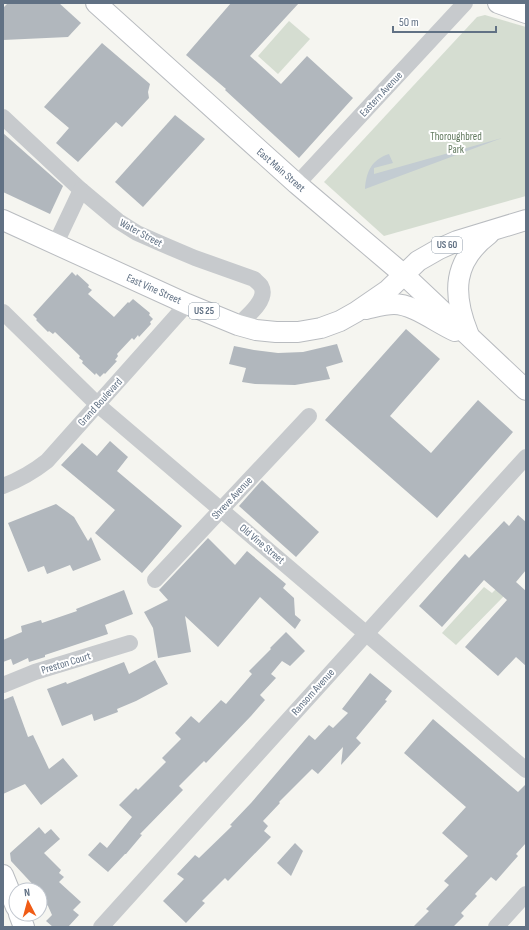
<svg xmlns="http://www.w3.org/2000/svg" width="529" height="930" font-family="'Sofia Sans Condensed',sans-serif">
<rect width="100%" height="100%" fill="#f5f5f0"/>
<!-- green -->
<g fill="#d5ddd1">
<polygon points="485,15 526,27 526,196 384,236 324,182 477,17"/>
<polygon points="289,21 310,39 278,74 258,56"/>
<polygon points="484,587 492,593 496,589 504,596 456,645 442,633"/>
</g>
<!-- water -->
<path fill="#c3ccd2" d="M502,138L365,189C366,172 372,159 389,154L393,163L374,168V174Z"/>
<!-- building -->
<g fill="#b1b7bd">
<polygon points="8,3 59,3 81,23 68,37 3,40 3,8"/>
<polygon points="231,3 299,3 250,56 281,84 307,56 353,98 299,158 225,90 226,89 186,55"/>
<polygon points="102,43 150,84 148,92 149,98 122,127 116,122 78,162 56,143 69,128 44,107"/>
<polygon points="175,115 205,139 143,207 115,182"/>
<polygon points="3,133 63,186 50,214 3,192"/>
<polygon points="72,272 76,276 77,274 89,285 88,287 92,290 88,294 114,317 128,302 129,303 133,299 150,313 149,315 153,319 150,322 151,324 139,337 138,335 134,340 132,338 117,354 118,356 115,360 117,361 105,374 104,373 100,377 96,373 95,375 82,363 83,361 79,358 80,356 55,332 53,334 49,331 48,332 36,320 37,319 33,315"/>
<polygon points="406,329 440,359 390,416 431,453 478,400 513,432 437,518 325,420"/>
<polygon points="337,344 343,362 326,367 330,379 295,385 255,384 242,382 246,368 229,364 234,346 254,350 278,353 303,352"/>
<polygon points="110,441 128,457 117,471 182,526 142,573 95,533 115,510 61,465 82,443 97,456"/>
<polygon points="262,480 319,532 296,557 239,506"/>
<polygon points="56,504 74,517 88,541 91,537 101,560 73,571 70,565 47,574 44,566 28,572 8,523"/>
<polygon points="518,515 526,522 526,570 516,582 526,591 526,666 516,657 498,676 465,647 507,600 484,580 442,627 419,606 465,554 469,558 504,521 509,526"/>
<polygon points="208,538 235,565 247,551 286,584 283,588 294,598 295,615 301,620 295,629 260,597 218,647 185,616 191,652 158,658 153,628 144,612 168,600 159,590"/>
<polygon points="124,590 133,614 105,625 108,634 45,655 45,657 29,662 28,658 13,665 11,659 3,662 3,640 22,632 21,626 41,620 42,623 77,611 76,609"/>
<polygon points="286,632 305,651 290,666 282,661 271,674 276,678 260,695 265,700 251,716 206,763 204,761 179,786 183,790 140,834 142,835 126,854 125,854 108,872 88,855 100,842 107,848 132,817 119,805 136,788 138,790 166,762 162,758 181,739 175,733 191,716 199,723 221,700 226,704 252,674 249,671 271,649 270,648"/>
<polygon points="155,660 168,684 136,701 117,709 118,712 94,721 92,714 62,726 47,689 66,682 67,684 124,662 129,674"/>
<polygon points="370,673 392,691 385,700 387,701 356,738 361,743 341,765 343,747 318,774 312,769 279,802 280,803 263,821 268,826 264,831 271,837 228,881 225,878 202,901 205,903 186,923 163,901 184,879 177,874 195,855 199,858 232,826 230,825 251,803 309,735 315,740 329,725 333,728 348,713 342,709"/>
<polygon points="13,696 28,737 33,735 49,769 63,758 78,776 41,805 25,784 3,794 3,700"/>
<polygon points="433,719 518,792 526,784 526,843 516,854 518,856 496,881 491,877 475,894 477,896 461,913 464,916 453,927 413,927 429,911 426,909 449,885 444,881 468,856 442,833 466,807 404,753"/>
<polygon points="39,827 45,834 51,829 60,839 44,853 61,870 59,873 64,877 59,882 81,902 73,910 79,915 68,927 53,927 46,921 52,915 48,906 40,898 40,890 38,890 11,861 10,853"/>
<polygon points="295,843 303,851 291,876 277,863"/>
</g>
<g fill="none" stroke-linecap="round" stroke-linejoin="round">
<defs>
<g id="major">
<polyline points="96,3 297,184 403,274 526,390"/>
<polyline points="498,3 526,13"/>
<polyline points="3,220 187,304 238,325 256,330 276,332 298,332 321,328 340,321 356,312 388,290 418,261 439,249 457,241 526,220"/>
<path d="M366,309C375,307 385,304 394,304C413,304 437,323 455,331"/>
<path d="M468,333C452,293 453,261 489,234"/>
<polyline points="3,875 16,907"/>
<polyline points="19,914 24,927"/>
</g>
</defs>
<!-- major casing -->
<use href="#major" stroke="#b9bcc0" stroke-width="22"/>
<!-- minor -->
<g stroke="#c7cacd" stroke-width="16">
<path d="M3,117L81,190L118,221L137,233L162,244L195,258L254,279C256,281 259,283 261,286C269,300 246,317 238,325"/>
<polyline points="297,184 465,3"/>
<polyline points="55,245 81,190"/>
<polyline points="3,312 98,405 526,770"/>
<path d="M3,486C19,480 33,472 47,461L187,304"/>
<polyline points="155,580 309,416"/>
<polyline points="3,685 35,672 130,643"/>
<polyline points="101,927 526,457"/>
<polyline points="496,927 526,894"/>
</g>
<!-- major -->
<use href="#major" stroke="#fff" stroke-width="20"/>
</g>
<g text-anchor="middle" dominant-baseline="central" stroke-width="4" stroke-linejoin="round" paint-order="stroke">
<!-- shield labels -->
<g fill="#fff" stroke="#909ca9" stroke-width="1">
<rect x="432" y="237" width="30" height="16" rx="3"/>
<rect x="189" y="303" width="30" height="16" rx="3"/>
</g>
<g font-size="10" font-weight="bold" fill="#617184">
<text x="447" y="245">US 60</text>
<text x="204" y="311">US 25</text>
</g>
<!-- street labels -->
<g font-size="11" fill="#617184" stroke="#fff">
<text transform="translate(381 94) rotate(-47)">Eastern Avenue</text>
<text transform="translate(281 170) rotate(41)">East Main Street</text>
<text transform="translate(141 233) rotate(28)">Water Street</text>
<text transform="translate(154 289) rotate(24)">East Vine Street</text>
<text transform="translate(100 402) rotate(-48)">Grand Boulevard</text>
<text transform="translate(232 498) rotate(-47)">Shreve Avenue</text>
<text transform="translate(262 544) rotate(40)">Old Vine Street</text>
<text transform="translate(66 663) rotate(-17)">Preston Court</text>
<text transform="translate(313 692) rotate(-48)">Ransom Avenue</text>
</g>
<!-- park labels -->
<g font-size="11" fill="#647b61" stroke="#fff">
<text x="456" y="136">Thoroughbred<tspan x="456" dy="13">Park</tspan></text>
</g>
</g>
<!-- border -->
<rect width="529" height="930" fill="none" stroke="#617184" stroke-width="8"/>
<!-- north arrow -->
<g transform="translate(28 902) rotate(354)"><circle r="19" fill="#ffffff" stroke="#c0c6ce"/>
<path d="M0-3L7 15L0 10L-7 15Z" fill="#f05c16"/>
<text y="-6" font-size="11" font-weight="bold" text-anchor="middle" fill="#617184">N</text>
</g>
<!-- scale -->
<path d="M393 26v6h103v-6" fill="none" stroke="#617184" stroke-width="2"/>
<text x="399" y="26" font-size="12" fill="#617184" stroke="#ffffff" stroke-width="3" paint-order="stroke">50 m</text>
</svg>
